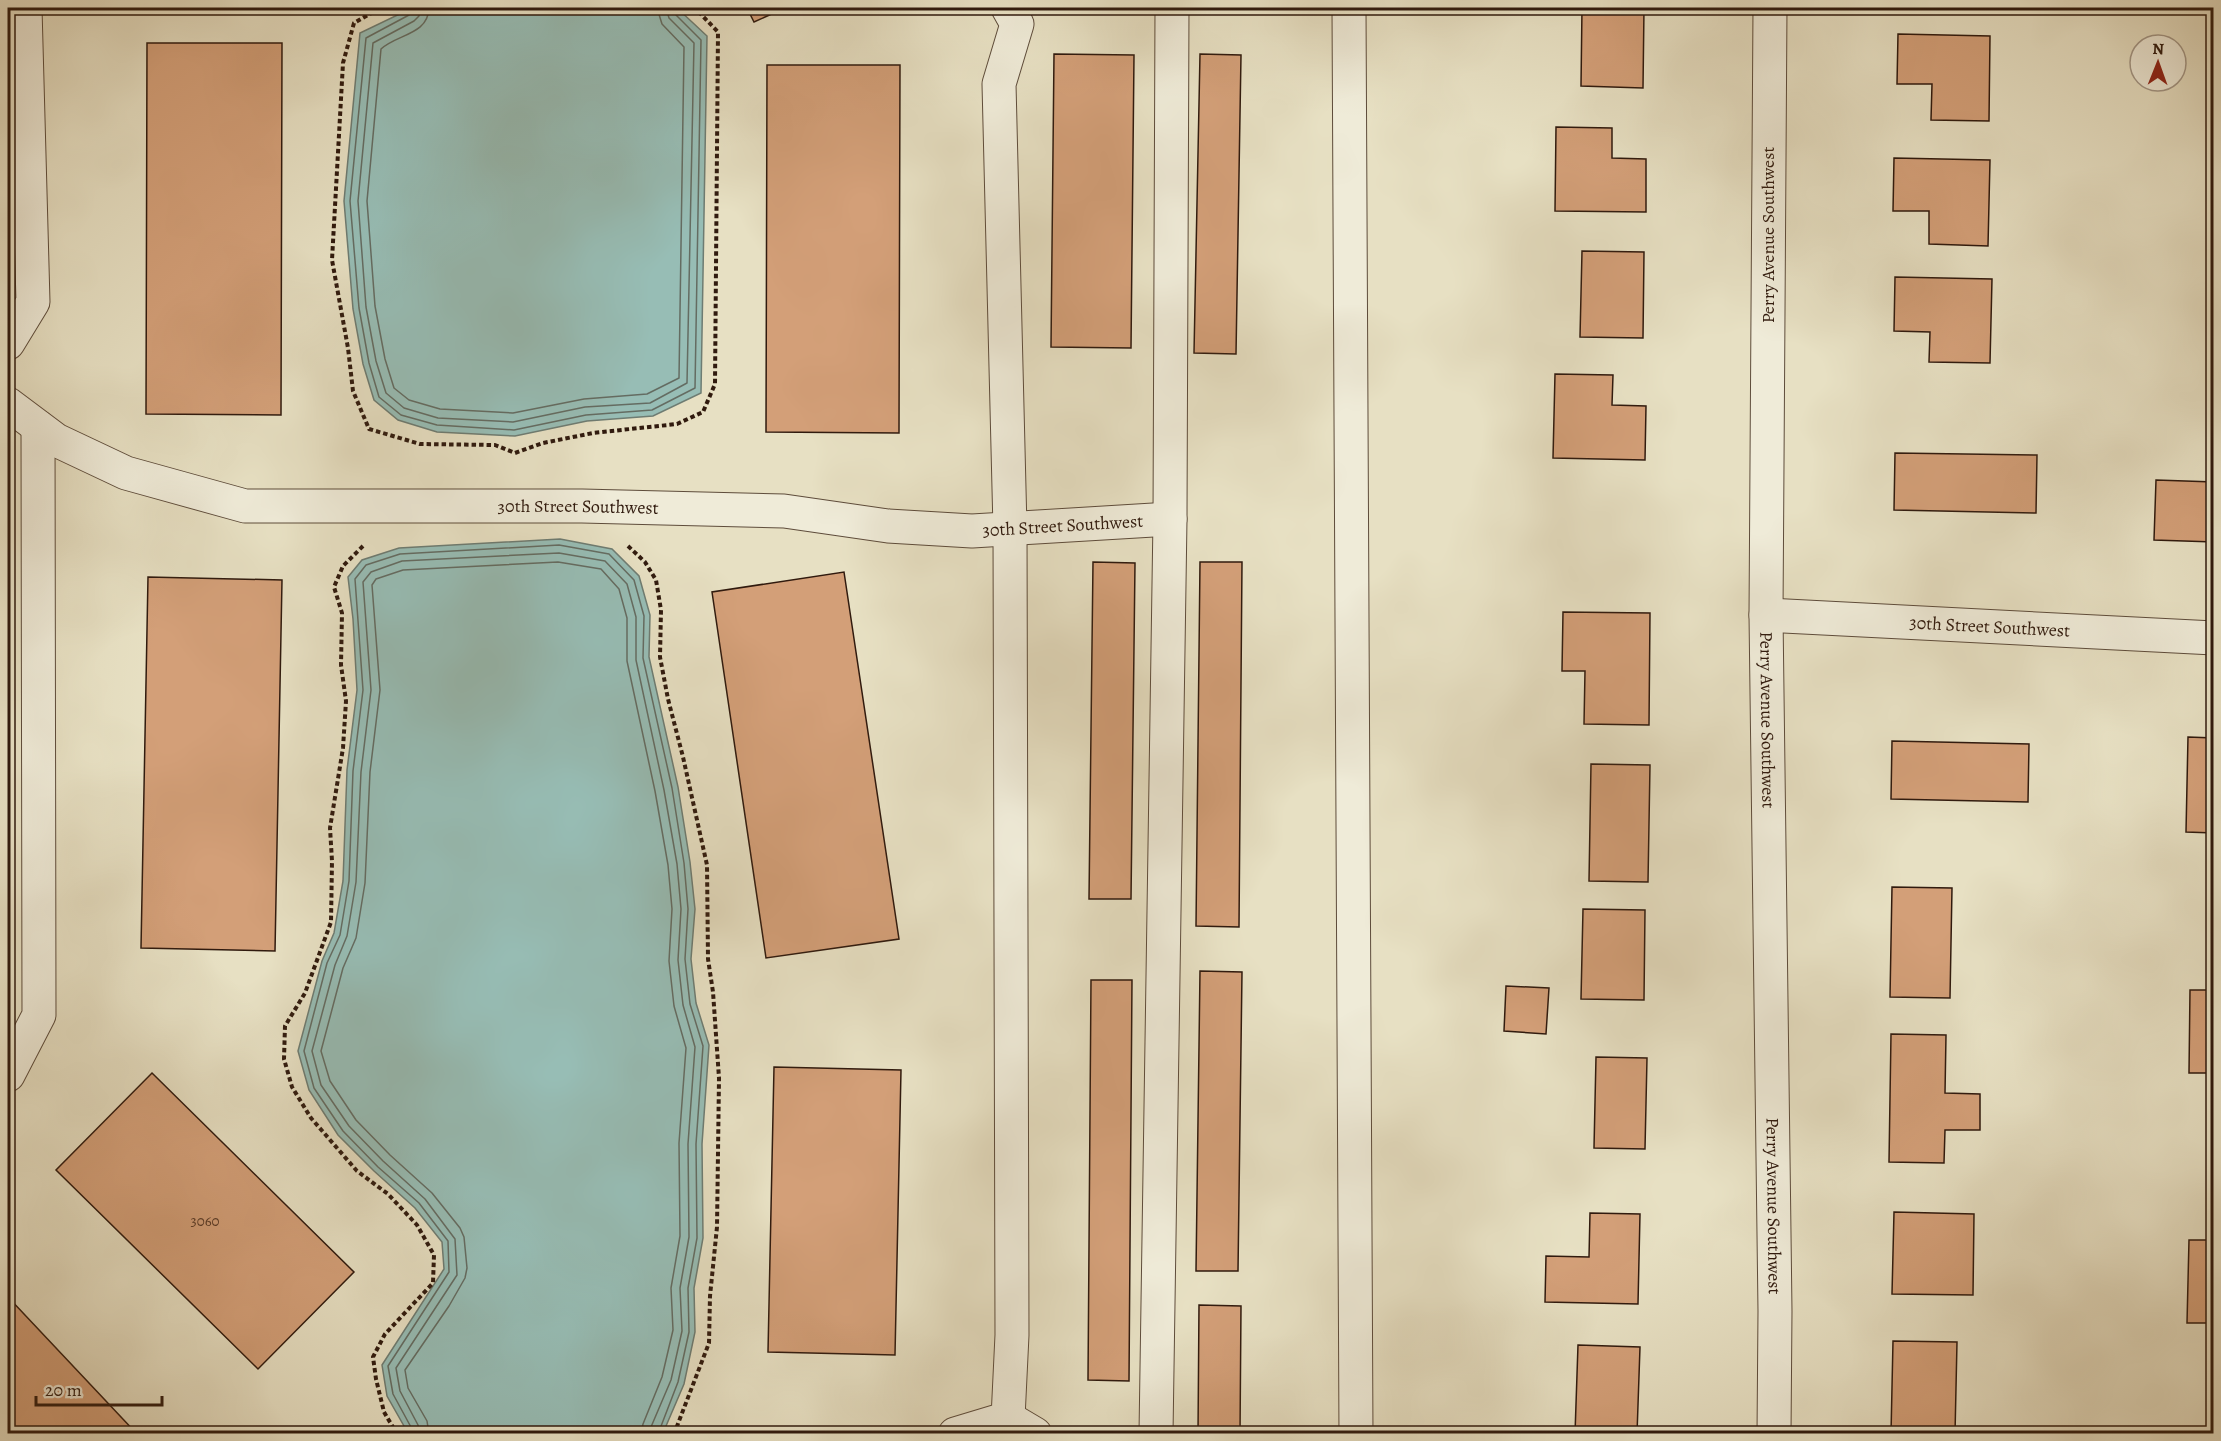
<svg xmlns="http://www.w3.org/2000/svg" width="2221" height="1441" font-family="Alegreya,serif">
<rect width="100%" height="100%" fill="#e7e0c3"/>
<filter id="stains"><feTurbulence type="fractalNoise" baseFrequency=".00333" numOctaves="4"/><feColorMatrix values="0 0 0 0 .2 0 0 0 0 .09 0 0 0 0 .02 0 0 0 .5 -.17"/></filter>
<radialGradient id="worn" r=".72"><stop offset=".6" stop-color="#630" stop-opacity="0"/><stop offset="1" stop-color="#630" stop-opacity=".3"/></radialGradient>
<!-- water -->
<g fill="#97bdb5" stroke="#6e7c72" stroke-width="1.5">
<polygon points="412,8 677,8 707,36 701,393 653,416 587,421 515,436 437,432 398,420 374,400 363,364 353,309 344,201 360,33"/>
<polygon points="560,539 612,549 639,576 650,615 649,657 678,787 690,862 695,909 691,959 696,1003 709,1045 702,1144 703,1238 694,1288 695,1332 684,1384 663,1433 408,1433 387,1396 382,1365 444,1269 442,1242 415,1208 374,1171 338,1135 309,1090 298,1051 322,961 334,933 343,881 347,770 357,690 353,619 348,577 362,560 399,548"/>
</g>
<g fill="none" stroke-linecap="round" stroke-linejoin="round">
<!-- shore -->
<g stroke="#646c62" stroke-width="1.5">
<polyline points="413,8 409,15 366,38 350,201 359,308 369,363 379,397 401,415 437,425 514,430 586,415 652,410 695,388 701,40 675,14 674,8"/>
<polyline points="420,8 419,16 414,21 373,43 358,201 366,307 376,361 386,393 404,408 438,418 513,422 585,407 650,403 687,383 694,43 669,18 666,8"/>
<path d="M429,8C428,35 397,34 381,49L367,201L375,306L385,359L394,388L409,400L440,409L513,413L584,399L647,394L679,378L684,47L662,24L657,8"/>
<polyline points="412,1434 412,1429 393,1394 388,1366 449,1272 448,1241 419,1203 378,1167 343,1131 314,1088 304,1051 327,963 340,935 349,881 353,771 363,690 355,579 366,565 400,554 559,545 609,554 634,580 644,616 643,658 672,788 684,863 688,909 685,959 690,1004 703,1046 696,1144 697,1238 688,1288 689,1332 678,1382 658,1434"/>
<polyline points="420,1434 418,1425 400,1391 396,1368 457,1275 455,1239 425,1199 383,1161 349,1126 321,1085 312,1051 335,965 347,936 356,882 361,772 371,690 363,582 371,572 402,561 559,553 605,561 627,584 636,617 636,660 664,790 677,864 681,909 678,960 683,1005 695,1047 688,1144 689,1237 680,1288 682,1331 671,1380 651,1427 650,1434"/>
<polyline points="429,1434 427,1421 408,1388 405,1370 449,1306 465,1278 467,1268 464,1237 460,1228 432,1193 390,1155 356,1120 330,1081 321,1051 343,968 356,938 365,883 370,772 380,690 372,585 376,579 403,570 558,562 601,569 619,589 627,618 627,661 655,791 668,865 672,909 669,961 674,1006 686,1048 679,1143 680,1236 671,1288 673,1330 662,1377 643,1424 641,1434"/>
</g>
</g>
<!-- building -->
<g fill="#d39f78" stroke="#301a0e" stroke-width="1.5">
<polygon points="747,8 785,8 754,22"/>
<polygon points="1582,8 1644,8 1643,88 1581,86"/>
<polygon points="1898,34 1990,36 1989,121 1931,120 1932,84 1897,84"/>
<polygon points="147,43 282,43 281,415 146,414"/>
<polygon points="1054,54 1134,55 1131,348 1051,347"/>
<polygon points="1200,54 1241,55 1236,354 1194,353"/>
<polygon points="767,65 900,65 899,433 766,432"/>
<polygon points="1556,127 1612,128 1612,158 1646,159 1646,212 1555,211"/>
<polygon points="1894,158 1990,160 1988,246 1929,244 1929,211 1893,211"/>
<polygon points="1582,251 1644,252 1643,338 1580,337"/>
<polygon points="1895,277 1992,279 1990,363 1929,362 1930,332 1894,331"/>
<polygon points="1555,374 1613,375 1612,405 1646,406 1645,460 1553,458"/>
<polygon points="1895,453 2037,455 2036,513 1894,510"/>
<polygon points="2156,480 2214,482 2214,542 2154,540"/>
<polygon points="1093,562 1135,563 1131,899 1089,899"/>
<polygon points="1200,562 1242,562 1239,927 1196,926"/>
<polygon points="844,572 899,939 766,958 712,592"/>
<polygon points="148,577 282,580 275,951 141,948"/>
<polygon points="1563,612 1650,613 1649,725 1584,724 1585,671 1562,671"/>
<polygon points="2188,737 2214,738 2214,833 2186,832"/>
<polygon points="1892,741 2029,744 2028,802 1891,799"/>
<polygon points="1591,764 1650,765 1648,882 1589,881"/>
<polygon points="2213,866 2214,866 2214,951 2212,951"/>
<polygon points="1892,887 1952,888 1950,998 1890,997"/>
<polygon points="1583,909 1645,910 1644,1000 1581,999"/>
<polygon points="1200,971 1242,972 1238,1271 1196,1271"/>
<polygon points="1091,980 1132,980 1129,1381 1088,1380"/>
<polygon points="1506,986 1549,988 1546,1034 1504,1031"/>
<polygon points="2190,990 2214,990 2214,1073 2189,1073"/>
<polygon points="1891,1034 1946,1035 1945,1093 1980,1094 1980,1130 1945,1130 1944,1163 1889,1162"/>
<polygon points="1596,1057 1647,1058 1645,1149 1594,1148"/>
<polygon points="774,1067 901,1070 895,1355 768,1352"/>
<polygon points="152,1073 354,1272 258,1369 56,1170"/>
<polygon points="2210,1117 2214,1117 2214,1205 2209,1205"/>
<polygon points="1894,1212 1974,1214 1973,1295 1892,1294"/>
<polygon points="1590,1213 1640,1214 1638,1304 1545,1302 1546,1256 1589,1257"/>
<polygon points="2189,1240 2214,1240 2214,1323 2187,1323"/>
<polygon points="8,1297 137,1434 21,1434 8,1419"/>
<polygon points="1199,1305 1241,1306 1240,1434 1198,1434"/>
<polygon points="1893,1341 1957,1342 1955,1434 1891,1434"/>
<polygon points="1578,1345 1640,1347 1637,1434 1575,1434"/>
</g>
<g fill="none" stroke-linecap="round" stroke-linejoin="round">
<defs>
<g id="minor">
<polyline points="1349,8 1356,1434"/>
<path id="s1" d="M1770,8L1766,615L1775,1311L1774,1434"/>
<polyline points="8,343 33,302 25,8"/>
<path id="s2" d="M8,404L56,440L126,473L245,506H582L784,511L888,526L972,531L1170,519"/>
<path id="s3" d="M1766,615L2214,638"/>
<polyline points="8,1075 39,1015 38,427"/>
<polyline points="1008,1418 1035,1434"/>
<polyline points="955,1434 1008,1418 1012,1335 1010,529 999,84 1017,24 1008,8"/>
<polyline points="1156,1434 1170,519 1172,8"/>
</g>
</defs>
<!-- minor casing -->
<use href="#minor" stroke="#5e4c3b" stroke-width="35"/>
<!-- path -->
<g stroke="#301a0e" stroke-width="4" stroke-dasharray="4.5 3" stroke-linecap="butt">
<polyline points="380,8 354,23 343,63 332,260 348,348 353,391 369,429 420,444 495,445 515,453 543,443 593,433 677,424 703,412 715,384 718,32 695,8"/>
<polyline points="363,546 343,566 334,587 342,613 341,665 346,701 343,748 330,828 332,861 331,922 305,993 285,1026 284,1059 292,1087 311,1118 357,1171 388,1194 417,1225 434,1255 433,1283 385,1334 373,1357 376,1379 384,1412 397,1434"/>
<polyline points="628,546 645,562 656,580 661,610 660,657 668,699 683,757 707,865 708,959 713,992 719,1078 717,1227 710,1296 709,1343 674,1434"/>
</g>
<!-- minor -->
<use href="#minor" stroke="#efebd8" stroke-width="33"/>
</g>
<g text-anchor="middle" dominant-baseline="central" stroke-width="5" stroke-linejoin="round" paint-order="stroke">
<!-- number labels -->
<g font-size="15" fill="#593b28">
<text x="205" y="1221">3060</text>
</g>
<!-- street labels -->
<g font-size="18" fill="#301a0e" stroke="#efebd8">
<text transform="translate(1768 235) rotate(-90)">Perry Avenue Southwest</text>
<text stroke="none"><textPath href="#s2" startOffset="594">30th Street Southwest</textPath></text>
<text stroke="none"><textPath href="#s2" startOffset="1080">30th Street Southwest</textPath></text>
<text stroke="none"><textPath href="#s3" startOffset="224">30th Street Southwest</textPath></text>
<text stroke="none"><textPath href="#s1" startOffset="712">Perry Avenue Southwest</textPath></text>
<text stroke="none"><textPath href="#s1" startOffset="1198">Perry Avenue Southwest</textPath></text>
</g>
</g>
<!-- margin -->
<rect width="2221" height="1441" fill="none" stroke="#e7e0c3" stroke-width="30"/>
<rect x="9" y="9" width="2203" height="1423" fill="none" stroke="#301a0e" stroke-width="3"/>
<rect x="15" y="15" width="2191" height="1411" fill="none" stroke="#301a0e" stroke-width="1.5"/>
<!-- north arrow -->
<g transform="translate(2158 63) rotate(1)"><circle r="28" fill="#efebd8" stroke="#a39787" stroke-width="1.5"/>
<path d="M0-4.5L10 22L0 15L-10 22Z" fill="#8f2418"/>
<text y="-9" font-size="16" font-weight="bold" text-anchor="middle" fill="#301a0e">N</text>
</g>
<!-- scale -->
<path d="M36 1396v9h126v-9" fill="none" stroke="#301a0e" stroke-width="3"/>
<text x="45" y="1396" font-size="18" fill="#301a0e" stroke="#efebd8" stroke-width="4.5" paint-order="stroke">20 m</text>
<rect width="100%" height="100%" filter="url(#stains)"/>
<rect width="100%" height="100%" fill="url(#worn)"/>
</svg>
